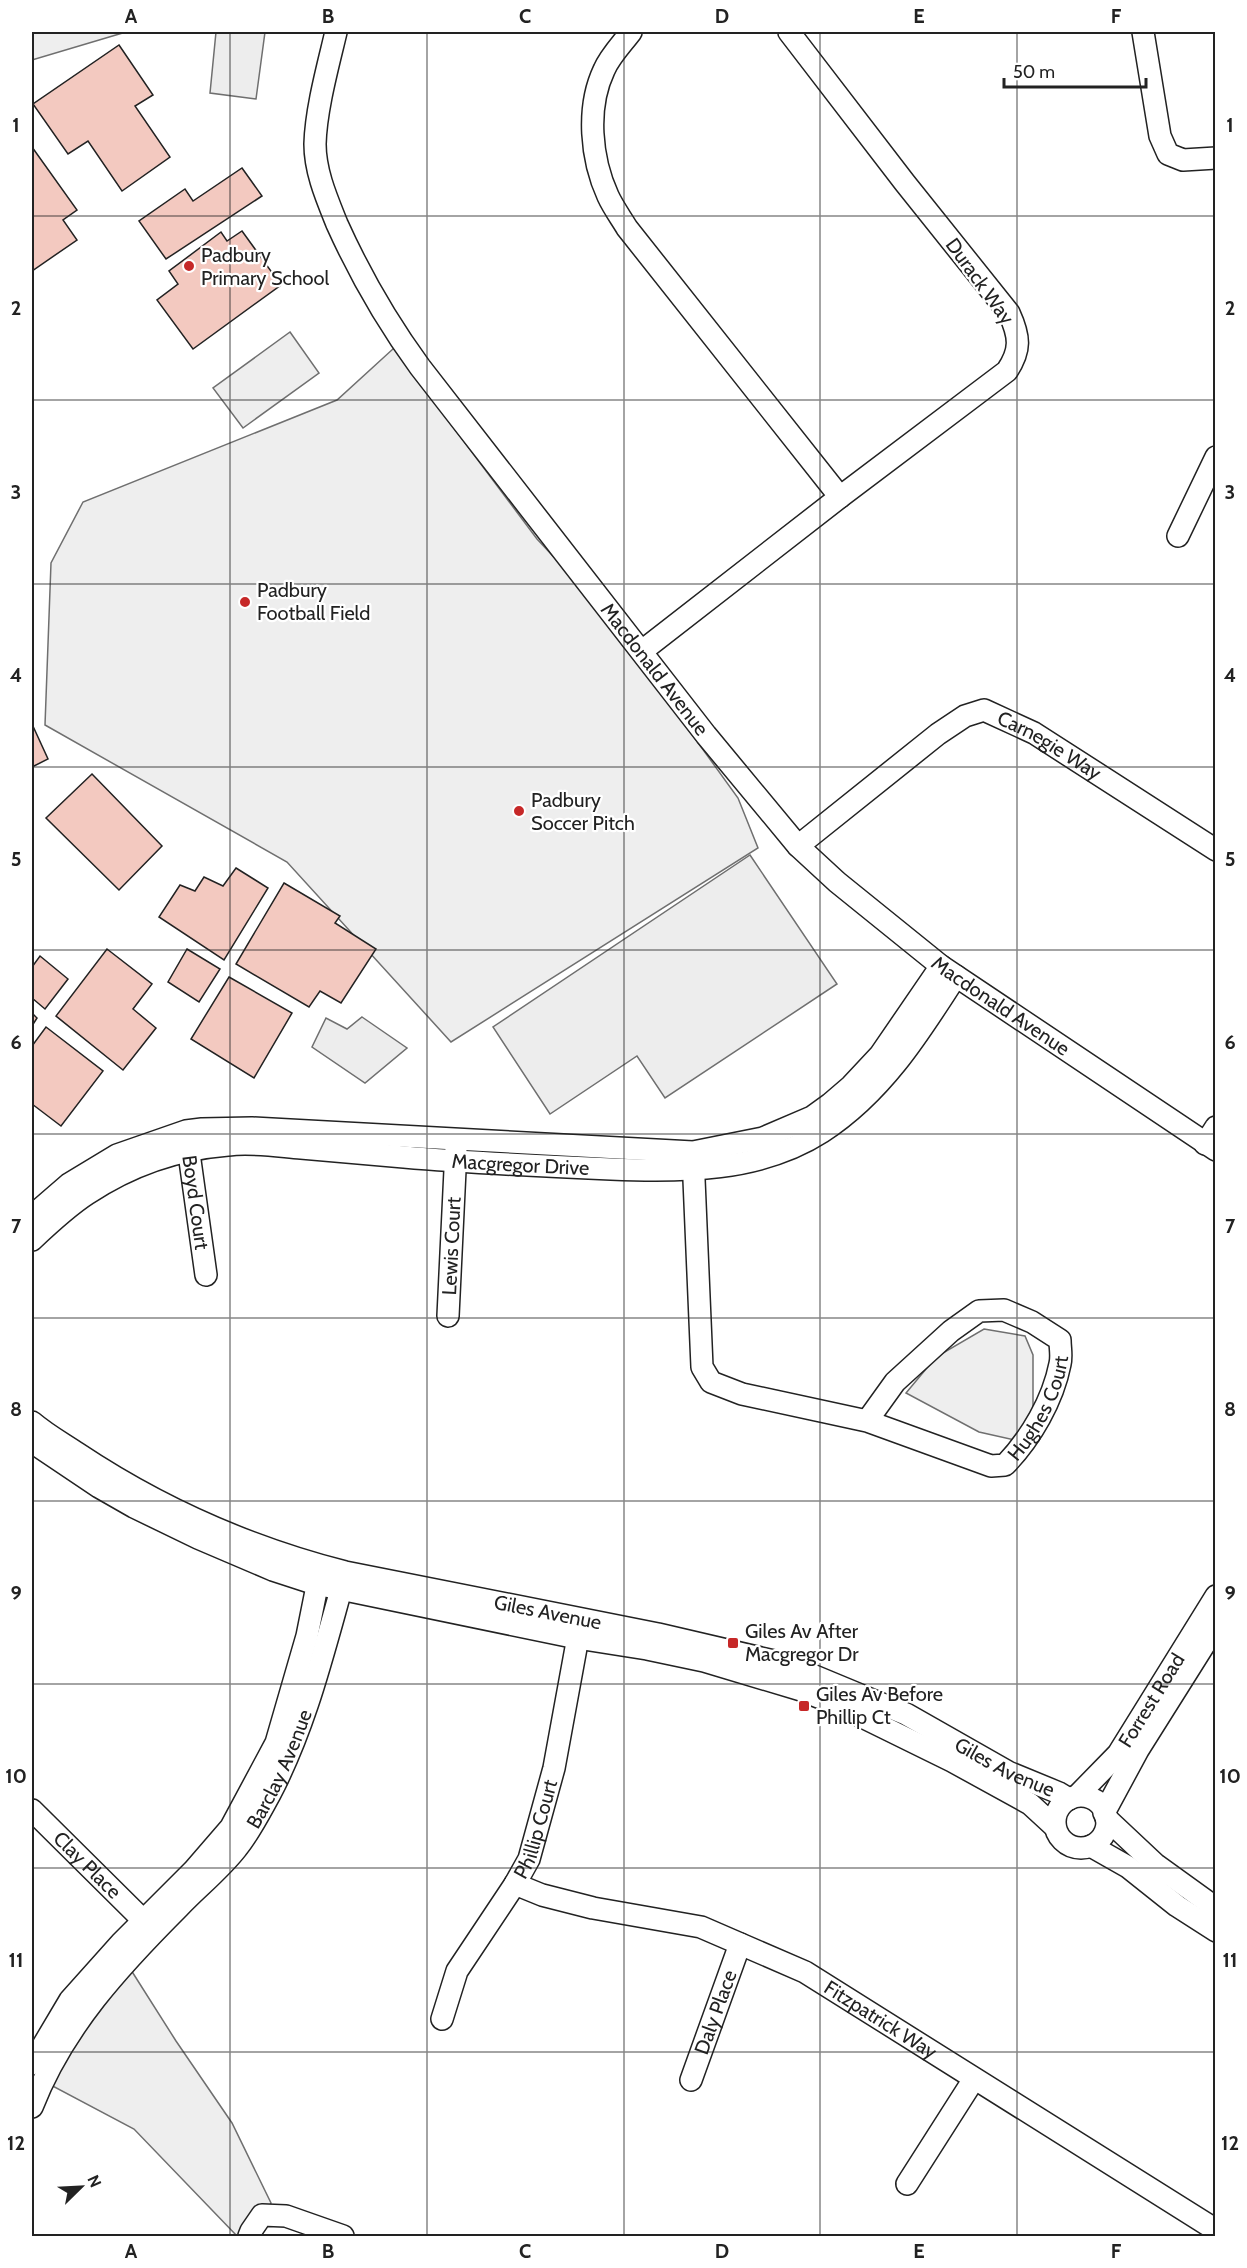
<svg xmlns="http://www.w3.org/2000/svg" width="1247" height="2268" font-family="Cabin,sans-serif">
<rect width="100%" height="100%" fill="#fff"/>
<!-- green -->
<g fill="#eee" stroke="#6f6f6f" stroke-width="1.5">
<polygon points="32,32 126,32 32,60"/>
<polygon points="290,332 319,373 243,428 213,388"/>
<polygon points="394,348 537,539 597,603 738,798 758,848 451,1042 287,862 45,725 51,563 83,502 337,400"/>
<polygon points="984,1329 1025,1336 1033,1355 1033,1444 979,1432 906,1393 936,1357"/>
<polygon points="131,1970 176,2041 232,2123 271,2203 253,2236 237,2236 134,2129 45,2082 72,2042"/>
</g>
<!-- parking -->
<g fill="#ededed" stroke="#6f6f6f" stroke-width="1.5">
<polygon points="216,32 265,32 256,99 210,93"/>
<polygon points="750,855 837,984 665,1098 637,1056 550,1114 493,1027"/>
<polygon points="362,1017 407,1048 365,1083 312,1047 326,1018 347,1029"/>
</g>
<!-- building -->
<g fill="#f3c9c0" stroke="#222" stroke-width="1.5">
<polygon points="119,45 153,95 135,106 170,157 122,191 88,141 68,154 33,104"/>
<polygon points="32,147 77,210 63,220 77,240 32,271"/>
<polygon points="242,168 262,196 166,259 139,221 185,189 193,201"/>
<polygon points="242,231 281,285 193,349 157,300 178,284 169,271 221,232 227,241"/>
<polygon points="32,724 48,759 32,767"/>
<polygon points="92,774 162,846 119,890 46,818"/>
<polygon points="236,868 268,888 224,960 159,917 180,885 195,891 204,877 223,886"/>
<polygon points="284,883 340,916 335,923 376,949 341,1003 320,991 309,1007 236,964"/>
<polygon points="107,949 152,984 133,1009 156,1028 123,1070 56,1016"/>
<polygon points="187,949 220,969 199,1002 168,982"/>
<polygon points="40,956 68,979 45,1009 32,998 32,967"/>
<polygon points="229,977 292,1013 254,1078 191,1039"/>
<polygon points="32,1013 37,1018 32,1026"/>
<polygon points="46,1027 103,1071 61,1126 32,1104 32,1046"/>
</g>
<g fill="none" stroke-linecap="round" stroke-linejoin="round">
<defs>
<g id="minor">
<path id="s1" d="M336,32C328,66 316,109 315,144C315,172 327,199 337,224C360,275 387,322 420,367L706,735L798,846L837,882L941,966L1216,1150"/>
<path d="M631,32C622,44 610,56 604,70C586,108 591,159 608,196C613,207 621,218 627,228L840,497"/>
<polyline points="1143,32 1160,136 1168,154 1183,160 1216,158"/>
<polyline points="1178,536 1216,457"/>
<path d="M642,651L840,497L1007,371C1021,350 1020,337 1009,313L905,183L789,32"/>
<path id="s2" d="M798,846L938,734L965,716L984,710L1034,733L1216,850"/>
<path id="s3" d="M187,1139L206,1275"/>
<polyline points="1205,1144 1216,1127"/>
<path id="s4" d="M693,1156L702,1367L711,1382L742,1394L867,1421L991,1466L1005,1465C1031,1438 1053,1400 1060,1364C1062,1356 1060,1348 1060,1340L1032,1322L1004,1310L979,1311L951,1331L895,1382L867,1421"/>
<polyline points="32,1216 69,1184 117,1155 186,1131 202,1129 252,1128 693,1152 763,1138 812,1117 830,1104 851,1086 880,1055 941,966"/>
<path id="s5" d="M32,1240C49,1224 67,1207 87,1194C129,1166 178,1149 228,1145C252,1142 277,1146 301,1148C335,1151 369,1154 404,1157C473,1163 542,1166 611,1169C682,1172 760,1172 822,1132C882,1093 919,1034 956,976"/>
<path id="s6" d="M448,1316L456,1149"/>
<path id="s7" d="M32,1422C46,1434 62,1443 77,1453C158,1507 251,1548 345,1572L658,1634L774,1661L812,1675L906,1714L1008,1772L1059,1793L1069,1799"/>
<polyline points="32,1442 99,1487 134,1507 198,1538 273,1570 316,1584 577,1638 647,1649 704,1661 801,1690 836,1704 952,1761 1030,1804 1055,1827"/>
<path id="s8" d="M1077,1796L1118,1754L1216,1596"/>
<circle cx="1081" cy="1822" r="26"/>
<path id="s9" d="M32,1810L153,1930"/>
<polyline points="1104,1813 1138,1750 1216,1626"/>
<polyline points="1106,1818 1155,1864 1216,1908"/>
<polyline points="1091,1846 1128,1867 1177,1906 1216,1931"/>
<path id="s10" d="M515,1884L542,1895L593,1908L701,1927L805,1972L1216,2230"/>
<path id="s11" d="M442,2019L457,1971L515,1884L529,1859L554,1768L580,1626"/>
<polyline points="32,2064 70,2000 121,1943 193,1871 231,1827 276,1743 307,1636 320,1571"/>
<path id="s12" d="M691,2080L740,1944"/>
<path id="s13" d="M32,2107C63,2027 120,1966 179,1907C198,1887 220,1870 237,1848C250,1832 260,1812 270,1794C306,1725 323,1653 344,1579"/>
<polyline points="907,2184 974,2079"/>
<polyline points="249,2236 251,2231 262,2215 286,2216 343,2236"/>
</g>
</defs>
<!-- minor casing -->
<use href="#minor" stroke="#222" stroke-width="24"/>
<!-- minor -->
<use href="#minor" stroke="#fff" stroke-width="21"/>
</g>
<!-- grid -->
<path fill="none" stroke="#222" stroke-width="1.5" stroke-opacity="0.55" d="M230,32V2236M427,32V2236M624,32V2236M820,32V2236M1017,32V2236M32,216H1216M32,400H1216M32,584H1216M32,767H1216M32,950H1216M32,1134H1216M32,1318H1216M32,1501H1216M32,1684H1216M32,1868H1216M32,2052H1216"/>
<!-- markers -->
<g fill="#c62828" stroke="#fff" stroke-width="2">
<circle cx="189" cy="266" r="6"/>
<circle cx="245" cy="602" r="6"/>
<circle cx="519" cy="811" r="6"/>
<rect x="727" y="1637" width="12" height="12" rx="3"/>
<rect x="798" y="1700" width="12" height="12" rx="3"/>
</g>
<g text-anchor="middle" dominant-baseline="central" stroke-width="4.5" stroke-linejoin="round" paint-order="stroke">
<!-- poi labels -->
<g font-size="20" fill="#222" stroke="#fff" text-anchor="start">
<text x="201" y="255">Padbury<tspan x="201" dy="23">Primary School</tspan></text>
<text x="257" y="590">Padbury<tspan x="257" dy="23">Football Field</tspan></text>
<text x="531" y="800">Padbury<tspan x="531" dy="23">Soccer Pitch</tspan></text>
<text x="745" y="1631">Giles Av After<tspan x="745" dy="23">Macgregor Dr</tspan></text>
<text x="816" y="1694">Giles Av Before<tspan x="816" dy="23">Phillip Ct</tspan></text>
</g>
<!-- street labels -->
<g font-size="20" fill="#222" stroke="#fff">
<text transform="translate(980 281) rotate(54)">Durack Way</text>
<text stroke="none"><textPath href="#s1" startOffset="746">Macdonald Avenue</textPath></text>
<text stroke="none"><textPath href="#s2" startOffset="306">Carnegie Way</textPath></text>
<text stroke="none"><textPath href="#s1" startOffset="1232">Macdonald Avenue</textPath></text>
<text stroke="none"><textPath href="#s5" startOffset="516">Macgregor Drive</textPath></text>
<text stroke="none"><textPath href="#s3" startOffset="64">Boyd Court</textPath></text>
<text stroke="none"><textPath href="#s6" startOffset="70">Lewis Court</textPath></text>
<text stroke="none"><textPath href="#s4" startOffset="603">Hughes Court</textPath></text>
<text stroke="none"><textPath href="#s7" startOffset="556">Giles Avenue</textPath></text>
<text stroke="none"><textPath href="#s8" startOffset="122">Forrest Road</textPath></text>
<text stroke="none"><textPath href="#s7" startOffset="1042">Giles Avenue</textPath></text>
<text stroke="none"><textPath href="#s13" startOffset="423">Barclay Avenue</textPath></text>
<text stroke="none"><textPath href="#s11" startOffset="214">Phillip Court</textPath></text>
<text stroke="none"><textPath href="#s9" startOffset="78">Clay Place</textPath></text>
<text stroke="none"><textPath href="#s12" startOffset="72">Daly Place</textPath></text>
<text stroke="none"><textPath href="#s10" startOffset="394">Fitzpatrick Way</textPath></text>
</g>
</g>
<!-- border -->
<rect width="1247" height="2268" fill="none" stroke="#ffffff" stroke-width="66"/>
<!-- north arrow -->
<g transform="translate(81 2187) rotate(66)" stroke="#ffffff" stroke-width="4.5" paint-order="stroke">
<path d="M0-4.5L10 22L0 15L-10 22Z" fill="#222222"/>
<text y="-9" font-size="16" font-weight="bold" text-anchor="middle" fill="#222222">N</text>
</g>
<!-- scale -->
<path d="M1004 78v9h142v-9" fill="none" stroke="#222222" stroke-width="3"/>
<text x="1013" y="78" font-size="18" fill="#222222" stroke="#ffffff" stroke-width="4.5" paint-order="stroke">50 m</text>
<rect x="33" y="33" width="1181" height="2202" fill="none" stroke="#222" stroke-width="2"/>
<g font-size="20" text-anchor="middle" font-weight="bold" fill="#222">
<text x="131" y="23">A</text>
<text x="328" y="23">B</text>
<text x="525" y="23">C</text>
<text x="722" y="23">D</text>
<text x="919" y="23">E</text>
<text x="1116" y="23">F</text>
<text x="16" y="132">1</text>
<text x="1230" y="132">1</text>
<text x="16" y="315">2</text>
<text x="1230" y="315">2</text>
<text x="16" y="499">3</text>
<text x="1230" y="499">3</text>
<text x="16" y="682">4</text>
<text x="1230" y="682">4</text>
<text x="16" y="866">5</text>
<text x="1230" y="866">5</text>
<text x="16" y="1049">6</text>
<text x="1230" y="1049">6</text>
<text x="16" y="1233">7</text>
<text x="1230" y="1233">7</text>
<text x="16" y="1416">8</text>
<text x="1230" y="1416">8</text>
<text x="16" y="1600">9</text>
<text x="1230" y="1600">9</text>
<text x="16" y="1783">10</text>
<text x="1230" y="1783">10</text>
<text x="16" y="1967">11</text>
<text x="1230" y="1967">11</text>
<text x="16" y="2150">12</text>
<text x="1230" y="2150">12</text>
<text x="131" y="2258">A</text>
<text x="328" y="2258">B</text>
<text x="525" y="2258">C</text>
<text x="722" y="2258">D</text>
<text x="919" y="2258">E</text>
<text x="1116" y="2258">F</text>
</g>
</svg>
